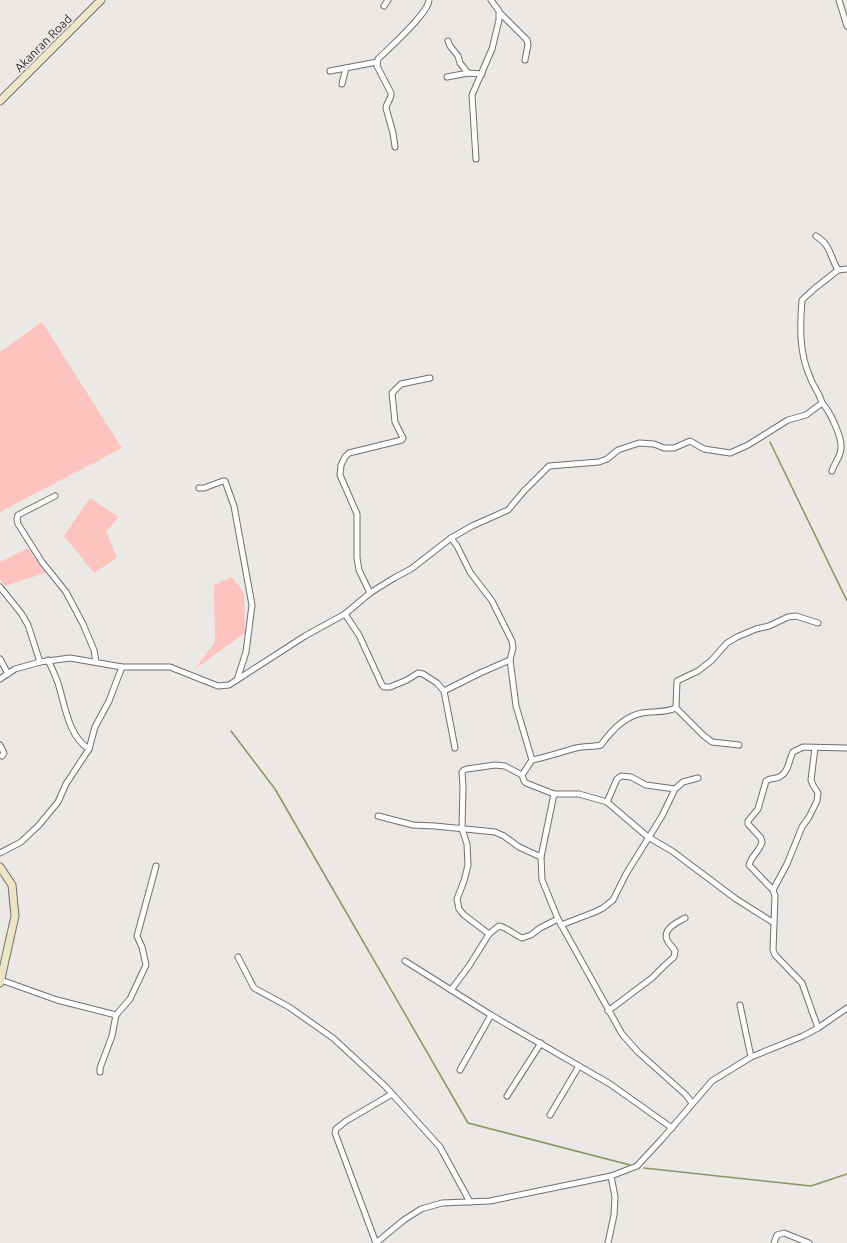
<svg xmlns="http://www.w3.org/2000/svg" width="847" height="1243" font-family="Ubuntu,sans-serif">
<rect width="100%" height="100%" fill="#ebe8e5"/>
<!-- green -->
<g fill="#fdc4bf">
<polygon points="42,322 122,448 0,512 0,352"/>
<polygon points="90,498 119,517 106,531 117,558 94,573 64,536"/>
<polygon points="28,548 45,573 5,586 0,579 0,562"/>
<polygon points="232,577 244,593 245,633 195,669 215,642 214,585"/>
</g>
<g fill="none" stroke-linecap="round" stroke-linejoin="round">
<!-- stream -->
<g stroke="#879664" stroke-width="1.5">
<polyline points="770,442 847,601"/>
<polyline points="231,731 275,789 468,1123 630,1165"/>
<polyline points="644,1168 811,1186 847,1174"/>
</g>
<defs>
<g id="street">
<polyline points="839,0 847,26"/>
<polyline points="384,6 388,0"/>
<polyline points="500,13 527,40 528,45 525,60"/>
<polyline points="448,41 450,46 458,56 460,63 468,73"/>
<polyline points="330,71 377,62"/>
<polyline points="447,77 468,73 482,74"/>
<polyline points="342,84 346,68"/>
<path d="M395,147L393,133L386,108C386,103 392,99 391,93L377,66L378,59C389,48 428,14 429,0"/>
<polyline points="476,159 472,95 492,49 499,20 499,11 491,0"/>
<path d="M816,236C831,245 830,257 838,270"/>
<path d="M822,403C830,411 842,437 841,448C841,457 834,463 832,471"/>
<polyline points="199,488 204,488 223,481 225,481 234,506 252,605 246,652 237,680"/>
<polyline points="55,496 18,515 17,519 18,524 42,562 66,592 83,624 94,650 96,662"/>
<polyline points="451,538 457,546 470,572 492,601 512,641 513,648 510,660 516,706 532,760 522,775 524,781 526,783 554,794 541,857 542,880 558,919 622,1034 638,1052 686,1095 692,1103"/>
<polyline points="0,587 21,613 28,625 40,662"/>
<polyline points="370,593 359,570 357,558 357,514 340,475 341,465 345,457 349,453 402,440 403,438 395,422 392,393 401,384 430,378"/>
<polyline points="345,614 359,635 382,685 384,687 390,687 407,680 418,673 423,674 437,683 444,691 455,748"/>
<polyline points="0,659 8,674"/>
<path d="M48,660C52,668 55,675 58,683C65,705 68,736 89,749L95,727L109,701L122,667"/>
<path d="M0,679L15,669L40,662L70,658L122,667H170L218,686L229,685L305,636L345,614L370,593L394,578L411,569L451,538L472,526L508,510L524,491L549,466L599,462L607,459L618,450L639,443L654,444L664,448H674L690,441L704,449L730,453L748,445L788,420L806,415L822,403C820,394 813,386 810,377C799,353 800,326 802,300L814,289L838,270L847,269"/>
<polyline points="444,691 480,673 510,660"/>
<polyline points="676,708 703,735 712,742 739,745"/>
<polyline points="0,745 4,753 2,756"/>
<path d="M532,760C547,757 561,752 576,748C584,746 593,747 601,745C611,731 625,716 642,713C653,711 665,713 676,708L677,681L698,671L711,661L727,643L737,637L756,629L769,626L788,617L796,616L818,623"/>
<polyline points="554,794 579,794 607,802 648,837 672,851 736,899 774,923"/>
<polyline points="607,802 617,779 621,776 631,777 646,785 675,789"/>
<polyline points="378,816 413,825 435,826 495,832 504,836 519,847 541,857"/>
<polyline points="0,853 21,842 39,825 58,802 66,784 89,749"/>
<polyline points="773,890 787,864 802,827 809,817 817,801 818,793 813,785 811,780 815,748"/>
<polyline points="561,925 595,912 603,908 613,900 626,874 662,816 675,789 683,782 698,778"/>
<polyline points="489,934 464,915 459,909 457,899 464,881 468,865 467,844 462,829 463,786 462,772 464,770 467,769 495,765 505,766 522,775"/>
<polyline points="238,957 254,988 289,1007 333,1038 385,1086 440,1147 470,1202"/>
<polyline points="405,961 491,1015 610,1084 672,1128"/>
<polyline points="1,980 57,1000 116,1015"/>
<path d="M451,990L469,966L489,934L499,926C506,927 515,935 522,938L531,935L540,928L558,919"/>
<polyline points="740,1005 751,1057"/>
<path d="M608,1011L652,978L664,966L674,957L675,951C673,947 669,944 667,940C662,929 678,922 685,918"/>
<path d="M818,1028L802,983L775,955L773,950L775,896L773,890L749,865C751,856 760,851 762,842L761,838L748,824V821L758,809L766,781C771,777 776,780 781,776C789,771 789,759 793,752L803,747L847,748"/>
<polyline points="460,1070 491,1015"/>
<polyline points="100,1072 100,1068 112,1036 116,1015 130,999 146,965 142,947 137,936 156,866"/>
<polyline points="507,1096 541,1043"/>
<polyline points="550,1115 579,1066"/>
<polyline points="376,1243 404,1220 421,1209 442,1203 490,1201 611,1176 637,1166 662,1139 712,1081 751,1057 803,1036 818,1028 847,1008"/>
<polyline points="376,1243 335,1133 336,1129 346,1121 392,1094"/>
<polyline points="608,1243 614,1215 615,1197 611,1176"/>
<polyline points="774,1243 777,1235 784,1233 809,1243"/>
</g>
<g id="secondary">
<polyline points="0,101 101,0"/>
<polyline points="0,867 12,885 15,916 0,983"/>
</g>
</defs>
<!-- street casing -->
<use href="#street" stroke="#72706c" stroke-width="7"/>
<!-- secondary casing -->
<use href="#secondary" stroke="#72706c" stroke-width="9"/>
<!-- street -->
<use href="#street" stroke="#fff" stroke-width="5"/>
<!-- secondary -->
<use href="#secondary" stroke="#ede6c4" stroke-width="7"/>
</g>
<g text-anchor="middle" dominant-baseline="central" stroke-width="4" stroke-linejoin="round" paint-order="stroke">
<!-- street labels -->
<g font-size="12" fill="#2f2e2d" stroke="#ebe8e5">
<text transform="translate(43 43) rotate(-45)">Akanran Road</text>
</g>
</g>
</svg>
